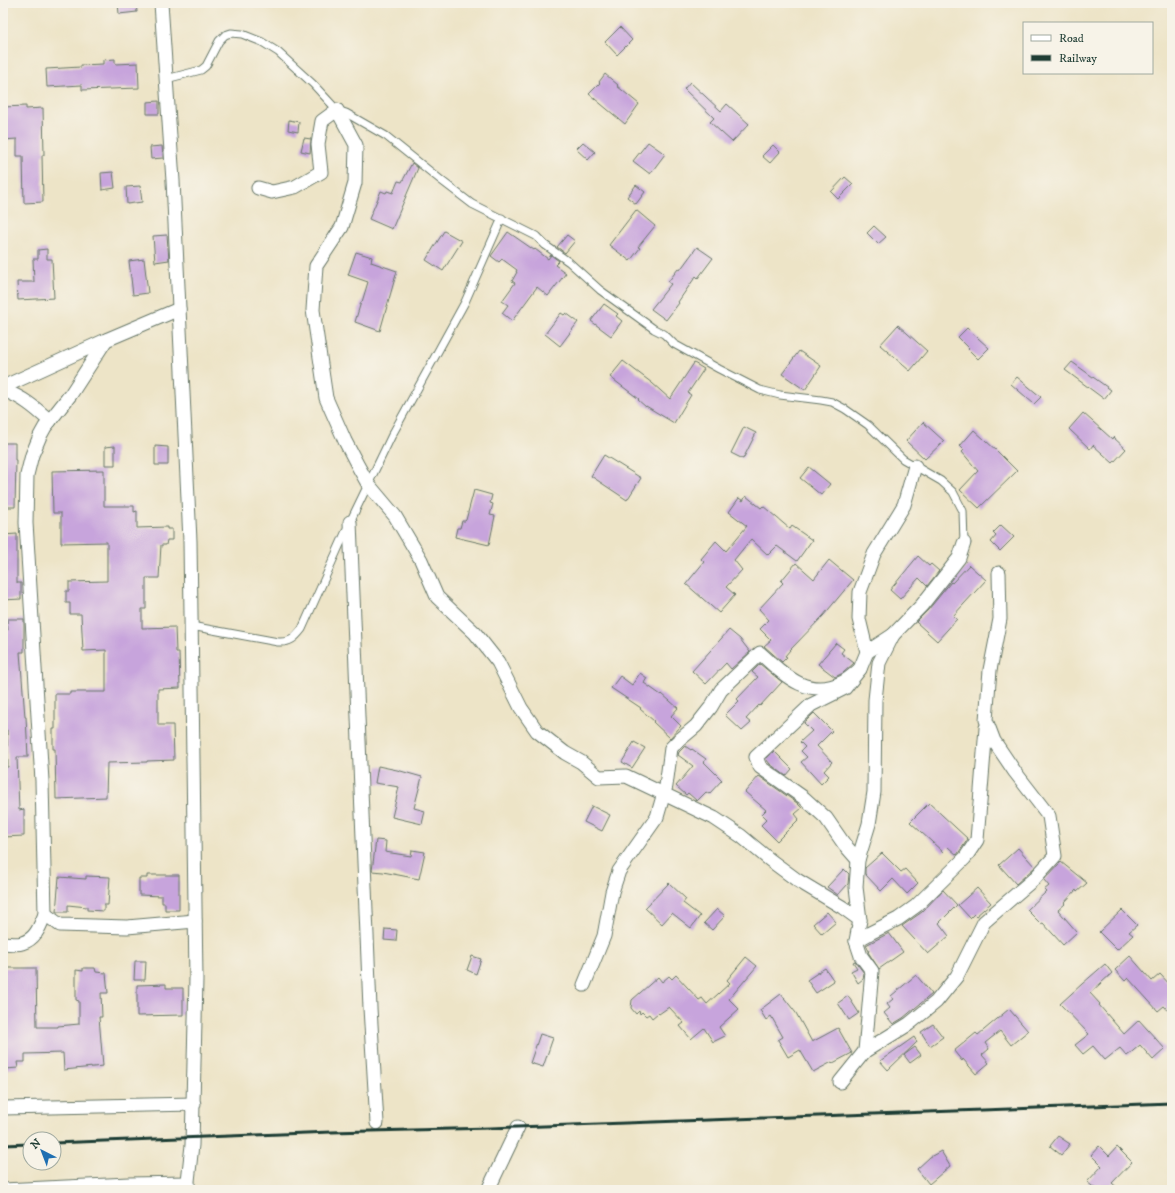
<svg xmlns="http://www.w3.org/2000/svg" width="1175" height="1193" font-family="'IM FELL DW Pica',serif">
<rect width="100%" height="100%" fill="#f7f3e8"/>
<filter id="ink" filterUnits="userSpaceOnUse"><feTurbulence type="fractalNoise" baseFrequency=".025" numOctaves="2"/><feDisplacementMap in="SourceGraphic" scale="8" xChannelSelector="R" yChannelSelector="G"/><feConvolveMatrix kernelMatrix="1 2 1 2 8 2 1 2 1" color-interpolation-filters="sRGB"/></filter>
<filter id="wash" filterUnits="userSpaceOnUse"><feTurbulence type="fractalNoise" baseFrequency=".012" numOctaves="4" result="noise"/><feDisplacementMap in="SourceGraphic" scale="16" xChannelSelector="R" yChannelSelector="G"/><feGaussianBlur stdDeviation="0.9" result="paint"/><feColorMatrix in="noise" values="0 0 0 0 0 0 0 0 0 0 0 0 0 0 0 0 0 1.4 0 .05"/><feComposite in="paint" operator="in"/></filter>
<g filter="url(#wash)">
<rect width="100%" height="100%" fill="#ede4c7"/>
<g id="blocks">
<!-- building -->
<g fill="#c7a4dc">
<polygon points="118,3 136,3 137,12 119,14"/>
<polygon points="620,27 632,40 617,55 605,42"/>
<polygon points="115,59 115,64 138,63 139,88 82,90 82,85 47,87 46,69 81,67 81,65 103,64 103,60"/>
<polygon points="605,74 618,85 617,86 639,104 625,124 589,94 600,83 599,82"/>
<polygon points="690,82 721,111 727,104 749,124 732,142 710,122 714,118 684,89"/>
<polygon points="159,101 159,114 147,114 147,102"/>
<polygon points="26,106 26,109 43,108 44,155 42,155 43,202 24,203 23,156 17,156 17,139 3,140 3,107"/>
<polygon points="289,120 299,122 298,132 288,130"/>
<polygon points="304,138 311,139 310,153 301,151"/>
<polygon points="583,142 595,152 588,160 576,149"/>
<polygon points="648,142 665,154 650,174 633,161"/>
<polygon points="773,145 780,152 770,163 762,156"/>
<polygon points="162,146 163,158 151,159 150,147"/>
<polygon points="412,163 418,168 392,229 369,219 381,191 386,193 387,191 393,193 398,181 402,182"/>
<polygon points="113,172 115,188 102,190 101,173"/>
<polygon points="845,177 853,184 838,199 831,192"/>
<polygon points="636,185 645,192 636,204 627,197"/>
<polygon points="140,186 142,202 127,204 126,187"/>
<polygon points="636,210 655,226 638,247 640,248 630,261 609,245"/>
<polygon points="874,226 886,237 878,244 867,233"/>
<polygon points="444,231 462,241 443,271 426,260"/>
<polygon points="508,232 534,250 535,249 548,259 551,255 559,261 555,265 566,273 548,296 537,287 512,321 502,313 508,305 502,301 515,283 512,281 517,272 516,272 517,270 502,259 499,262 491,256"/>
<polygon points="167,235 169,260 155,262 153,236"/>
<polygon points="567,235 575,241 565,253 557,247"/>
<polygon points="697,247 713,258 698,278 696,276 678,302 679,303 666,320 651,309 671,284 668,282 678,269 680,270"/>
<polygon points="47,249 47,259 52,259 54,298 18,300 17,282 34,282 33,259 38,259 38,250"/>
<polygon points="356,252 372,257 371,262 397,271 380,331 355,322 361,302 362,302 368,282 348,275"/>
<polygon points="144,259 148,293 133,295 129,261"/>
<polygon points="604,304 618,314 616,316 622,321 611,336 591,321"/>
<polygon points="561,313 564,315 566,313 578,322 560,346 545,334"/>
<polygon points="898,325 927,351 910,371 880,345"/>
<polygon points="967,328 989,348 978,359 968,349 969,348 958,337"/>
<polygon points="799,351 821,366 805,390 782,374"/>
<polygon points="623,361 652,383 670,399 694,363 704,369 688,393 691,395 674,423 646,406 646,407 638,400 639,399 610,377"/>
<polygon points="1072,362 1111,390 1104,399 1065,370"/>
<polygon points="1017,377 1041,397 1034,404 1011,384"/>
<polygon points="1083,413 1112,439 1113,437 1126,449 1113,463 1093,445 1090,449 1069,429"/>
<polygon points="923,422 944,441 925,459 906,441"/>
<polygon points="744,427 756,433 743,459 731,453"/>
<polygon points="974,430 997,451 1017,471 979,508 960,490 978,471 962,452 964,450 960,446"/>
<polygon points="3,443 15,443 15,460 16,460 15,507 3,507"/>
<polygon points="115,446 115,465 105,465 105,447"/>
<polygon points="155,446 168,447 168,465 155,465"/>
<polygon points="604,455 641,478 627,500 591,476"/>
<polygon points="809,467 830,484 821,495 800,478"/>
<polygon points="104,470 104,506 134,506 134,512 137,511 137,528 167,527 167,529 172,529 172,540 167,540 166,545 161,545 159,578 146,578 146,609 142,609 142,628 175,627 176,652 179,652 180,688 158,689 158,725 173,725 174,760 147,761 147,762 107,763 106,797 56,799 55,749 53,749 53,729 55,729 55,694 70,694 70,692 106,692 106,650 83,651 81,614 70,614 70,603 66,603 66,591 69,591 69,582 107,581 107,542 61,543 61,513 53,513 52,471"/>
<polygon points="474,490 492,495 490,503 493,504 490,515 495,516 489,545 455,537 457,528 460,528 462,521 465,521 466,520"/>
<polygon points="746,496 761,508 763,506 790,529 792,526 812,540 797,561 777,546 768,555 751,539 734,560 742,570 726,587 735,595 719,613 686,584 704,562 701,559 716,541 726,551 747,526 729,512 739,498 743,501"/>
<polygon points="1001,525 1014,537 1000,551 991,542 996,536 993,533"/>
<polygon points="17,534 17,583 21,583 21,599 3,600 3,535"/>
<polygon points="918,556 929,566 931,564 939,571 927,586 919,578 900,599 890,590"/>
<polygon points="829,560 853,580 823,616 790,650 785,656 787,657 782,662 764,646 771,640 760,629 769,620 759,609 783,583 781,581 796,563 814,579"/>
<polygon points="969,565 986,580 953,616 957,619 937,641 916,622 928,610 951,582 952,583"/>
<polygon points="7,619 24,619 24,652 20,652 25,717 26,717 28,757 17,757 19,810 24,809 24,836 3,837 3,767 8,767 7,730 3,730 3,630 8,630"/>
<polygon points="729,630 740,639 750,652 731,669 726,663 706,684 692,671"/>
<polygon points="836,643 844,649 841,653 854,663 843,673 835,677 818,664"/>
<polygon points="760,664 782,682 760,706 759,705 746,719 751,723 742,731 725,715 739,701 737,699 758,677 752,672"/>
<polygon points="640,673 647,678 644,683 661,695 662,694 678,708 671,716 681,726 670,738 653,722 654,721 640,709 641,708 611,688 620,676 632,685"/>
<polygon points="814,713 832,731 817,746 832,762 824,771 829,776 821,784 801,762 807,757 801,751 805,747 800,742 812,731 804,723"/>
<polygon points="634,742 645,748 632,768 622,762"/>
<polygon points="685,746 691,750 692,749 706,759 704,762 722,780 709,794 706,792 697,801 688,793 686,795 676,786 693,766 678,755 679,752"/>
<polygon points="774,751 792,769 786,776 770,764 766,759"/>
<polygon points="378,766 397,770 422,777 414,808 425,811 422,824 392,817 399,787 375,783"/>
<polygon points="759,776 797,803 802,808 795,814 799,819 777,841 761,825 767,819 762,814 766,810 745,792"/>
<polygon points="929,803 968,839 957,855 948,847 943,852 910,822"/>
<polygon points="592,806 610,815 602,831 584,822"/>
<polygon points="376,840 386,841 385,852 411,856 412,850 425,852 419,879 383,872 372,871"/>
<polygon points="1018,848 1035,867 1016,884 999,865"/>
<polygon points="882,853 901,872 905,869 918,883 907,894 893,879 881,891 865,874 865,868"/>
<polygon points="1061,862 1087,883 1077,892 1076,890 1064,903 1065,904 1058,910 1077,932 1063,945 1043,923 1041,924 1027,910 1046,892 1044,890 1049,886 1044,880"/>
<polygon points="844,869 849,874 848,884 838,895 827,887"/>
<polygon points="147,875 179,875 179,910 165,910 165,903 162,903 162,896 139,895 139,878 147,878"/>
<polygon points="86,876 110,877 108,905 104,905 104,911 87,910 87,907 68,905 68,912 56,912 59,877 86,879"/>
<polygon points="669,883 686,899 683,903 700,916 691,928 672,913 662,924 645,908"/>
<polygon points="977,888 991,903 976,916 974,914 970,918 958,905"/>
<polygon points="943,890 957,905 939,923 949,936 928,954 902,926 922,912"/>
<polygon points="717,909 725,916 712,930 704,923"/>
<polygon points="1122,910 1137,925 1129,932 1133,935 1117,950 1099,932"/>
<polygon points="827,912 836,922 822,934 813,924"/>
<polygon points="385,929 397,930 396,941 384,940"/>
<polygon points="889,933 903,952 879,969 868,952 869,951 866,945"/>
<polygon points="472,956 481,959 476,974 467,970"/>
<polygon points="1130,956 1152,981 1160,974 1172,987 1172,1015 1164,1006 1158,1011 1128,978 1125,981 1115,970"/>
<polygon points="746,957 757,966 729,999 739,1009 719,1027 725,1036 713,1042 704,1028 691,1039 680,1026 684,1023 669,1007 659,1014 658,1013 652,1018 649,1014 646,1016 642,1012 640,1014 639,1011 636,1014 631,1008 632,1000 658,977 662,982 669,976 672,979 676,975 699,1000 702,998 707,1004 730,983 727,980"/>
<polygon points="135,961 146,961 145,980 134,980"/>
<polygon points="855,961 864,973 863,979 858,983 851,971 857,968 853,962"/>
<polygon points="1105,964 1112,973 1090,993 1100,1004 1099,1005 1124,1034 1139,1020 1165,1049 1153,1060 1140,1045 1127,1056 1120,1048 1105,1060 1093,1046 1083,1054 1075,1045 1089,1034 1060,1004 1082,984"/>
<polygon points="3,968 36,968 37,1027 58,1027 58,1026 79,1024 79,1001 76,1000 76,970 83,971 83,968 95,968 96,972 106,973 108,993 101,993 102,1017 99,1017 103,1066 64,1070 63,1053 25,1054 25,1062 17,1062 18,1068 6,1069 6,1065 3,1065"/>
<polygon points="825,968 834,981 816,993 807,980"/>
<polygon points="916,975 932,994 903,1018 893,1024 884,1013 890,1008 887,1004 893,999 891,996"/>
<polygon points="166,984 166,988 183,988 183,1015 137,1016 137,985"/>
<polygon points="781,994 796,1013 812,1042 838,1028 852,1053 833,1063 832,1062 813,1072 800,1050 788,1057 778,1040 783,1037 771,1016 766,1020 760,1010"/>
<polygon points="848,996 859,1013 849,1020 838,1003"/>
<polygon points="1009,1009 1028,1031 1011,1045 1000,1031 985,1043 989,1049 982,1055 989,1063 976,1074 963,1059 962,1061 954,1051 976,1033 978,1035"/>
<polygon points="933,1024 943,1037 930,1046 921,1032"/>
<polygon points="540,1034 553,1038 543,1067 530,1063"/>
<polygon points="914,1037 917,1042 888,1070 880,1061"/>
<polygon points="915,1047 921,1055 910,1063 904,1055"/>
<polygon points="1058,1136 1070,1144 1061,1155 1050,1146"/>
<polygon points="1099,1146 1109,1156 1117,1147 1132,1162 1112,1183 1120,1190 1097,1190 1087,1182 1102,1166 1091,1155"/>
<polygon points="941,1151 950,1166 929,1184 917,1169 930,1157"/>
</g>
</g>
</g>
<g filter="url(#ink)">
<use href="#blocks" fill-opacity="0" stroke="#677767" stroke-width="1"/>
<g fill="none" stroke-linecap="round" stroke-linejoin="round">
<defs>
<g id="service">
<polyline points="166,79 201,70 206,66 219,41 225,35 231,33 242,34 262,42 278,52 313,84 337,110 346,113 386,136 442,181 472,204 536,236 545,245 569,262 600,290 654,329 664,334 674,344 719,369 760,390 780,395 821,400 832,402 845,409 868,425 903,459 941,481 953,492 963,511 964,543"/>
<path d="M191,626L278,642C290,643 295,638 302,629L350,522L392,435L465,302L502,218"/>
</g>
<g id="minor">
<polyline points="161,3 173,181 190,541 196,979 192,1145 187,1190"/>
<polyline points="258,188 272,192 295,187 321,172 318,144 322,121 337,110 356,145 355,183 342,227 316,266 313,310 326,398 345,441 358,466 368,484 395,516 421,560 437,597 475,633 498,662 521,708 537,731 565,753 581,762 599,777 626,776 714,818 741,836 770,860 797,880 842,907 860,920"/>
<polyline points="3,387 106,340 179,309"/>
<path d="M3,390C24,398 33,406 50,421"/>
<polyline points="350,522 370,1008 377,1123"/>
<polyline points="867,652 893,635 922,605 959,558 964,543"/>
<polyline points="858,860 844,844 826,818 804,798 760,767 756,757 811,705 845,688 860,669 867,652 859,619 860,592 874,554 904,505 915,466"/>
<polyline points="45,914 60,925 127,927 195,921"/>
<polyline points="856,941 870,933 898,919 916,906 965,858 977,840 986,728"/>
<path d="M3,943C9,943 17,945 22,943C36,939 40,926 45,914L42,781L26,523L27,475L32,455L40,436L45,427L71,394L106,340"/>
<path d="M584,985L604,936L612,892L619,871L657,817L666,786L671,748L677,742L696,726L711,707L721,690L760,653C784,675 808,700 843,682C849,679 855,673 860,669"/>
<polyline points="865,1051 872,971 861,956 856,941 860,920 856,887 858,860 869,824 874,792 875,700 879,663 893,635"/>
<polyline points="840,1082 865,1051 909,1024 936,1002 957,976 984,922 1035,878 1055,856 1049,816 1015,772 994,741 986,720 990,670 1000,619 999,573"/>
<polyline points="3,1108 194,1104"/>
<polyline points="3,1190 129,1184 188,1183"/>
<polyline points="488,1190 518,1127"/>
</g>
</defs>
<!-- service casing -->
<use href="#service" stroke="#677767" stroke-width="9"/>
<!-- minor casing -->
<use href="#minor" stroke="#677767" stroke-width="15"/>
<!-- service -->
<use href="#service" stroke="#fff" stroke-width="7"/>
<!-- minor -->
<use href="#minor" stroke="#fff" stroke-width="13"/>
<!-- rail -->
<g stroke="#1f3d34" stroke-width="3">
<polyline points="54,1143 331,1132 491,1128 1172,1103"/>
<polyline points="3,1145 30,1144"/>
</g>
</g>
</g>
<!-- margin -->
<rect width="1175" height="1193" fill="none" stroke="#f7f3e8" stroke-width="16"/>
<!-- legend -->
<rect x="1023" y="22" width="130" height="52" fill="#f7f3e8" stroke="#a1aaa0"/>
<rect x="1031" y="35" width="20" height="6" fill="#ffffff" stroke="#a1aaa0"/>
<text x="1059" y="42" font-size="12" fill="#1f3d34">Road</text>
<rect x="1031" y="55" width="20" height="6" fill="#1f3d34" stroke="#a1aaa0"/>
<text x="1059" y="62" font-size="12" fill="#1f3d34">Railway</text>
<!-- north arrow -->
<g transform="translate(42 1151) rotate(318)"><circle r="19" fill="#f7f3e8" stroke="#a1aaa0"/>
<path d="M0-3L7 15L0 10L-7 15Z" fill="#1f6fb2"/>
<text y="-6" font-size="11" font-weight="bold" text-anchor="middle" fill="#1f3d34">N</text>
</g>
</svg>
